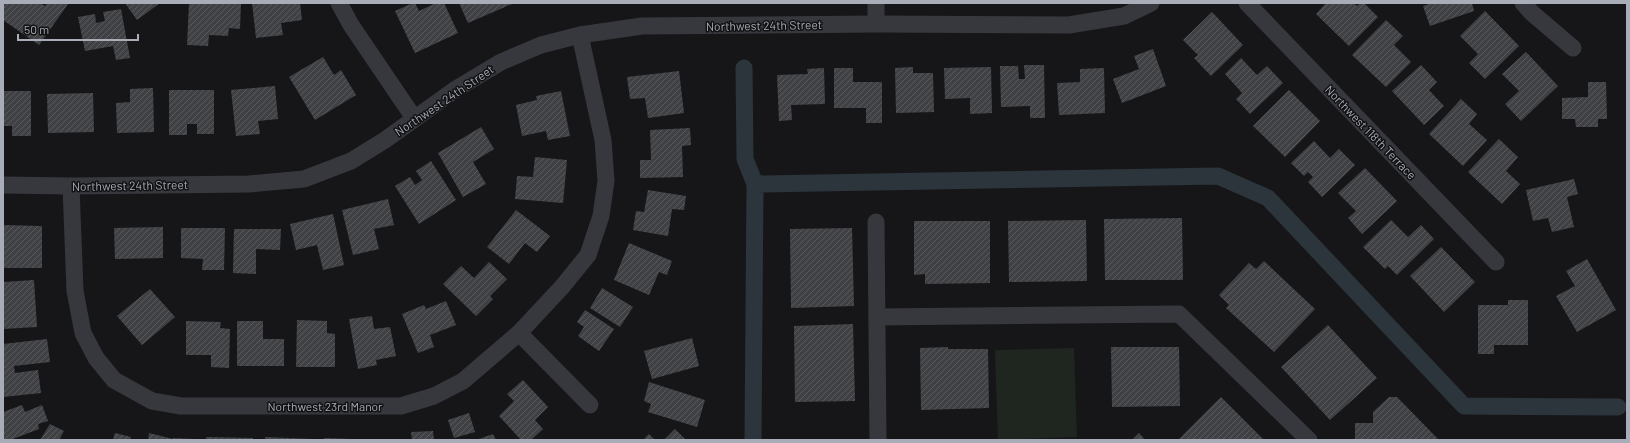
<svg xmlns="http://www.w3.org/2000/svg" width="1630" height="443" font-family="Barlow,sans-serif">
<defs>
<pattern id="building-hatch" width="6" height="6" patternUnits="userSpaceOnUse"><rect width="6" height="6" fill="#404145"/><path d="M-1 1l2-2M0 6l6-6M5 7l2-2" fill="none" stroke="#595a5e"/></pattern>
</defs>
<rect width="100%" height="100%" fill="#161618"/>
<!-- green -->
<polygon fill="#1e261f" points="1074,348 1077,437 998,440 995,350"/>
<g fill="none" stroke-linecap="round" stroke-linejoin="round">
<!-- canal -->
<g stroke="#2c353c" stroke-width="17">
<polyline points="744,68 745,159 755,184"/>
<polyline points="753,440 755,184 1218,176 1268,198 1464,406 1618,407"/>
</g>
</g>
<!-- building -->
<g fill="url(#building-hatch)">
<polygon points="3,3 40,3 45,6 47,3 68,4 39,45 3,20"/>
<polygon points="125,3 160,3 137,20"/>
<polygon points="189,3 241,3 240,29 229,28 228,36 209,35 208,46 187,45"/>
<polygon points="252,3 300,3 302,20 281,23 283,35 256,38"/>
<polygon points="413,3 415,3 419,11 436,3 444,3 458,33 415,53 395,11"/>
<polygon points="459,3 511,3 512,4 468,23"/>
<polygon points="1326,3 1354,3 1357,6 1360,3 1364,3 1378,17 1349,46 1316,14"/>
<polygon points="1432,3 1472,3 1474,11 1430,26 1423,6"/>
<polygon points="121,9 130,58 116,60 113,46 85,51 78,17 95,14 96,23 105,21 103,12"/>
<polygon points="1485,11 1519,46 1485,79 1469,63 1478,54 1460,36"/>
<polygon points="1212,12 1243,45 1211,76 1194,58 1198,55 1183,40"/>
<polygon points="1386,20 1403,36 1394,45 1411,62 1386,87 1352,55"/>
<polygon points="1153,49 1166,86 1122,103 1113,79 1139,69 1134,56"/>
<polygon points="1526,52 1558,86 1521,121 1505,104 1519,91 1502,74"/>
<polygon points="323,57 334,75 341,70 356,95 315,120 289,77"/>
<polygon points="1241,58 1257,75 1267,66 1283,83 1250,114 1236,99 1242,93 1225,74"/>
<polygon points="1024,65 1044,65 1045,118 1030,118 1030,106 1001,107 1000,66 1018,66 1019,79 1025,79"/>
<polygon points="1421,65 1437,82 1429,90 1444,106 1424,125 1392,91"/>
<polygon points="913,67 913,73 933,73 934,112 896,113 895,68"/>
<polygon points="991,67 992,113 970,114 970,98 945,99 944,68"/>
<polygon points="824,68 825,104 791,105 792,120 779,121 777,75 808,74 807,69"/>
<polygon points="834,68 853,68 853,82 882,82 882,123 866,123 866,108 834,108"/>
<polygon points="1104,68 1105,113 1059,115 1057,83 1080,82 1080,69"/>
<polygon points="679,71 684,113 648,118 645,98 630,99 627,77"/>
<polygon points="1588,82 1606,82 1607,119 1598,119 1598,127 1576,127 1575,119 1562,119 1562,98 1588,97"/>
<polygon points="275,86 278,119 258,121 260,134 236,136 231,90"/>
<polygon points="153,88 154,132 117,133 116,103 130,102 130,89"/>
<polygon points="169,90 214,90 214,134 197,134 197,124 187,124 187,135 169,135"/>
<polygon points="1289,90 1320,121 1285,157 1253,126"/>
<polygon points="3,91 31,91 31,136 12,136 12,126 3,126"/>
<polygon points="561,91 570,136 548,140 546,131 522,136 516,105 537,100 536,96"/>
<polygon points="93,93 94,132 48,133 47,94"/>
<polygon points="1461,99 1477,114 1469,124 1487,140 1463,166 1429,134"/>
<polygon points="481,127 494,149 473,162 486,184 463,197 438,153"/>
<polygon points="690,128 691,145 682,146 683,177 640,178 640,160 651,160 650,130"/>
<polygon points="1499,139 1518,157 1506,171 1520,184 1502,204 1468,172"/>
<polygon points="1314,141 1330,158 1339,149 1355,165 1322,197 1308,182 1313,177 1308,172 1304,176 1291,163"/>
<polygon points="535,157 567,160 563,203 515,199 517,176 533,177"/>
<polygon points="431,161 456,200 419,224 395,186 410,177 415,185 422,180 416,171"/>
<polygon points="1365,168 1397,201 1362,234 1348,218 1356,211 1338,193"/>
<polygon points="1574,179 1578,194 1567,197 1574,227 1552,232 1548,218 1533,221 1526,190"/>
<polygon points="648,190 686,196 684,210 672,209 668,236 633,230 636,211 644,212"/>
<polygon points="388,199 394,225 374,229 379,249 353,255 342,210"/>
<polygon points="516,210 550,236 537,252 525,243 509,264 487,247"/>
<polygon points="333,214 344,265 323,270 317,245 296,250 290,224"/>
<polygon points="1182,218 1183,280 1105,280 1104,219"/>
<polygon points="1086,220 1087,281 1009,282 1008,221"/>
<polygon points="1391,220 1408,237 1421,225 1434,239 1397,275 1388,266 1385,269 1363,247"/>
<polygon points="914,221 990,221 990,283 925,284 925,274 914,275"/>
<polygon points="3,225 42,226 42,268 3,268"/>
<polygon points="163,227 163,258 115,259 114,228"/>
<polygon points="181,228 225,228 224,270 202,270 203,259 181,258"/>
<polygon points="852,228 854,306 791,308 790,229"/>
<polygon points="234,229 281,229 280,250 256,249 256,274 233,273"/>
<polygon points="629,243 672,261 667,275 659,272 649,295 614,280"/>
<polygon points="1441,247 1475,282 1444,312 1410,276"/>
<polygon points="1587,259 1616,310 1577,332 1556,296 1575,286 1566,271"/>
<polygon points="1264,261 1315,309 1274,352 1226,308 1229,305 1219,295 1249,263 1256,269"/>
<polygon points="489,262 507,279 490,296 493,299 476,316 443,284 461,266 474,278"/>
<polygon points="34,280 37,327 3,329 3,282"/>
<polygon points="602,288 633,307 620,327 590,308"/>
<polygon points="150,289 175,317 142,345 117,316"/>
<polygon points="1508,300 1528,300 1528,345 1494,345 1494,354 1478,354 1478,305 1508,305"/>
<polygon points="446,301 456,325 430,335 434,347 418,353 402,314 424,305 426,309"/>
<polygon points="585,310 614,329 599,351 578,336 584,327 577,322"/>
<polygon points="372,316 374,329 390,327 396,356 376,360 377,365 358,369 349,319"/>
<polygon points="297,320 327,321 327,333 335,334 335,367 296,367"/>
<polygon points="186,321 221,322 220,328 230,329 229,368 211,367 211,355 186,355"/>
<polygon points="237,321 263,321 263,339 284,339 284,366 237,366"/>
<polygon points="853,324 855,401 795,402 794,326"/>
<polygon points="1328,325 1377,378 1330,420 1281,367"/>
<polygon points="692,338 699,366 652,379 644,351"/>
<polygon points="47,339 50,362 14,366 15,373 38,370 41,393 3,397 3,344"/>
<polygon points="948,347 948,349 988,349 989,408 921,410 920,348"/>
<polygon points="1111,347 1179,347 1180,406 1112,407"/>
<polygon points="523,380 548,407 535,420 543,429 531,440 521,440 499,416 514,401 507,394"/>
<polygon points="649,382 705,400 697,427 648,412 651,404 644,401"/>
<polygon points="1221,397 1264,440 1178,440"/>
<polygon points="1389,397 1397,397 1439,440 1355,440 1355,423 1373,423 1373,412"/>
<polygon points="22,405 25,412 42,405 48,421 38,424 39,429 10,440 3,440 3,412"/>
<polygon points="469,413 475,432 454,438 448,420"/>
<polygon points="50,424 64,431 59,440 40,440"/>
<polygon points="675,429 686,440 664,440"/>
<polygon points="433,431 434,440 412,440 411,432"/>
<polygon points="115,433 131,437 130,440 113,440"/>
<polygon points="149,433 173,439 173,438 196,439 196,440 148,440"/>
<polygon points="1139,433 1145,440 1132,440"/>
<polygon points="493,434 496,440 476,440"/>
<polygon points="649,434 655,440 643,440"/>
<polygon points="206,437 253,438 253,440 206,440"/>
<polygon points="265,437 313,439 313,440 265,440"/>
<polygon points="324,438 352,439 352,440 324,440"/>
</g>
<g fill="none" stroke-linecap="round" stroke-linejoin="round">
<!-- street -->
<g stroke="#37383d" stroke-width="17">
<polyline points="339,3 351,25 414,118"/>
<polyline points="876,3 876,24"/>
<polyline points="1247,3 1496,262"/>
<polyline points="1523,3 1532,13 1573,48"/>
<polyline points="3,185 71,186 249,184 304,179 351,161 385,140 456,89 501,62 541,45 580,35 642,26 876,24 1069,25 1124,16 1151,3"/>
<polyline points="71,186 75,291 83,333 96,358 114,380 152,401 181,406 401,406 434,396 463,381 519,333 562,287 588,255 601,216 606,181 603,140 580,35"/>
<polyline points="876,222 878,440"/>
<polyline points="877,317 1179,314 1309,440"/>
<polyline points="519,333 590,405"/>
</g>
</g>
<g text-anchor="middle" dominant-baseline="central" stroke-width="3" stroke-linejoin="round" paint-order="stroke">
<!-- street labels -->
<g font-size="12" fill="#a8adb8" stroke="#111113">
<text transform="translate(764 25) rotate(-1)">Northwest 24th Street</text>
<text transform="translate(444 100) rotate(-34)">Northwest 24th Street</text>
<text transform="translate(1371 132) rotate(46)">Northwest 118th Terrace</text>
<text transform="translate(130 185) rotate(-1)">Northwest 24th Street</text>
<text x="325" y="406">Northwest 23rd Manor</text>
</g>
</g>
<!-- border -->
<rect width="1630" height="443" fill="none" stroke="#a8adb8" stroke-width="8"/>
<!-- scale -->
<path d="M18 34v6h120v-6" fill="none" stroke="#a8adb8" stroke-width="2"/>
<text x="24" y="34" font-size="12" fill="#a8adb8" stroke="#111113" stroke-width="3" paint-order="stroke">50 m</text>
</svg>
